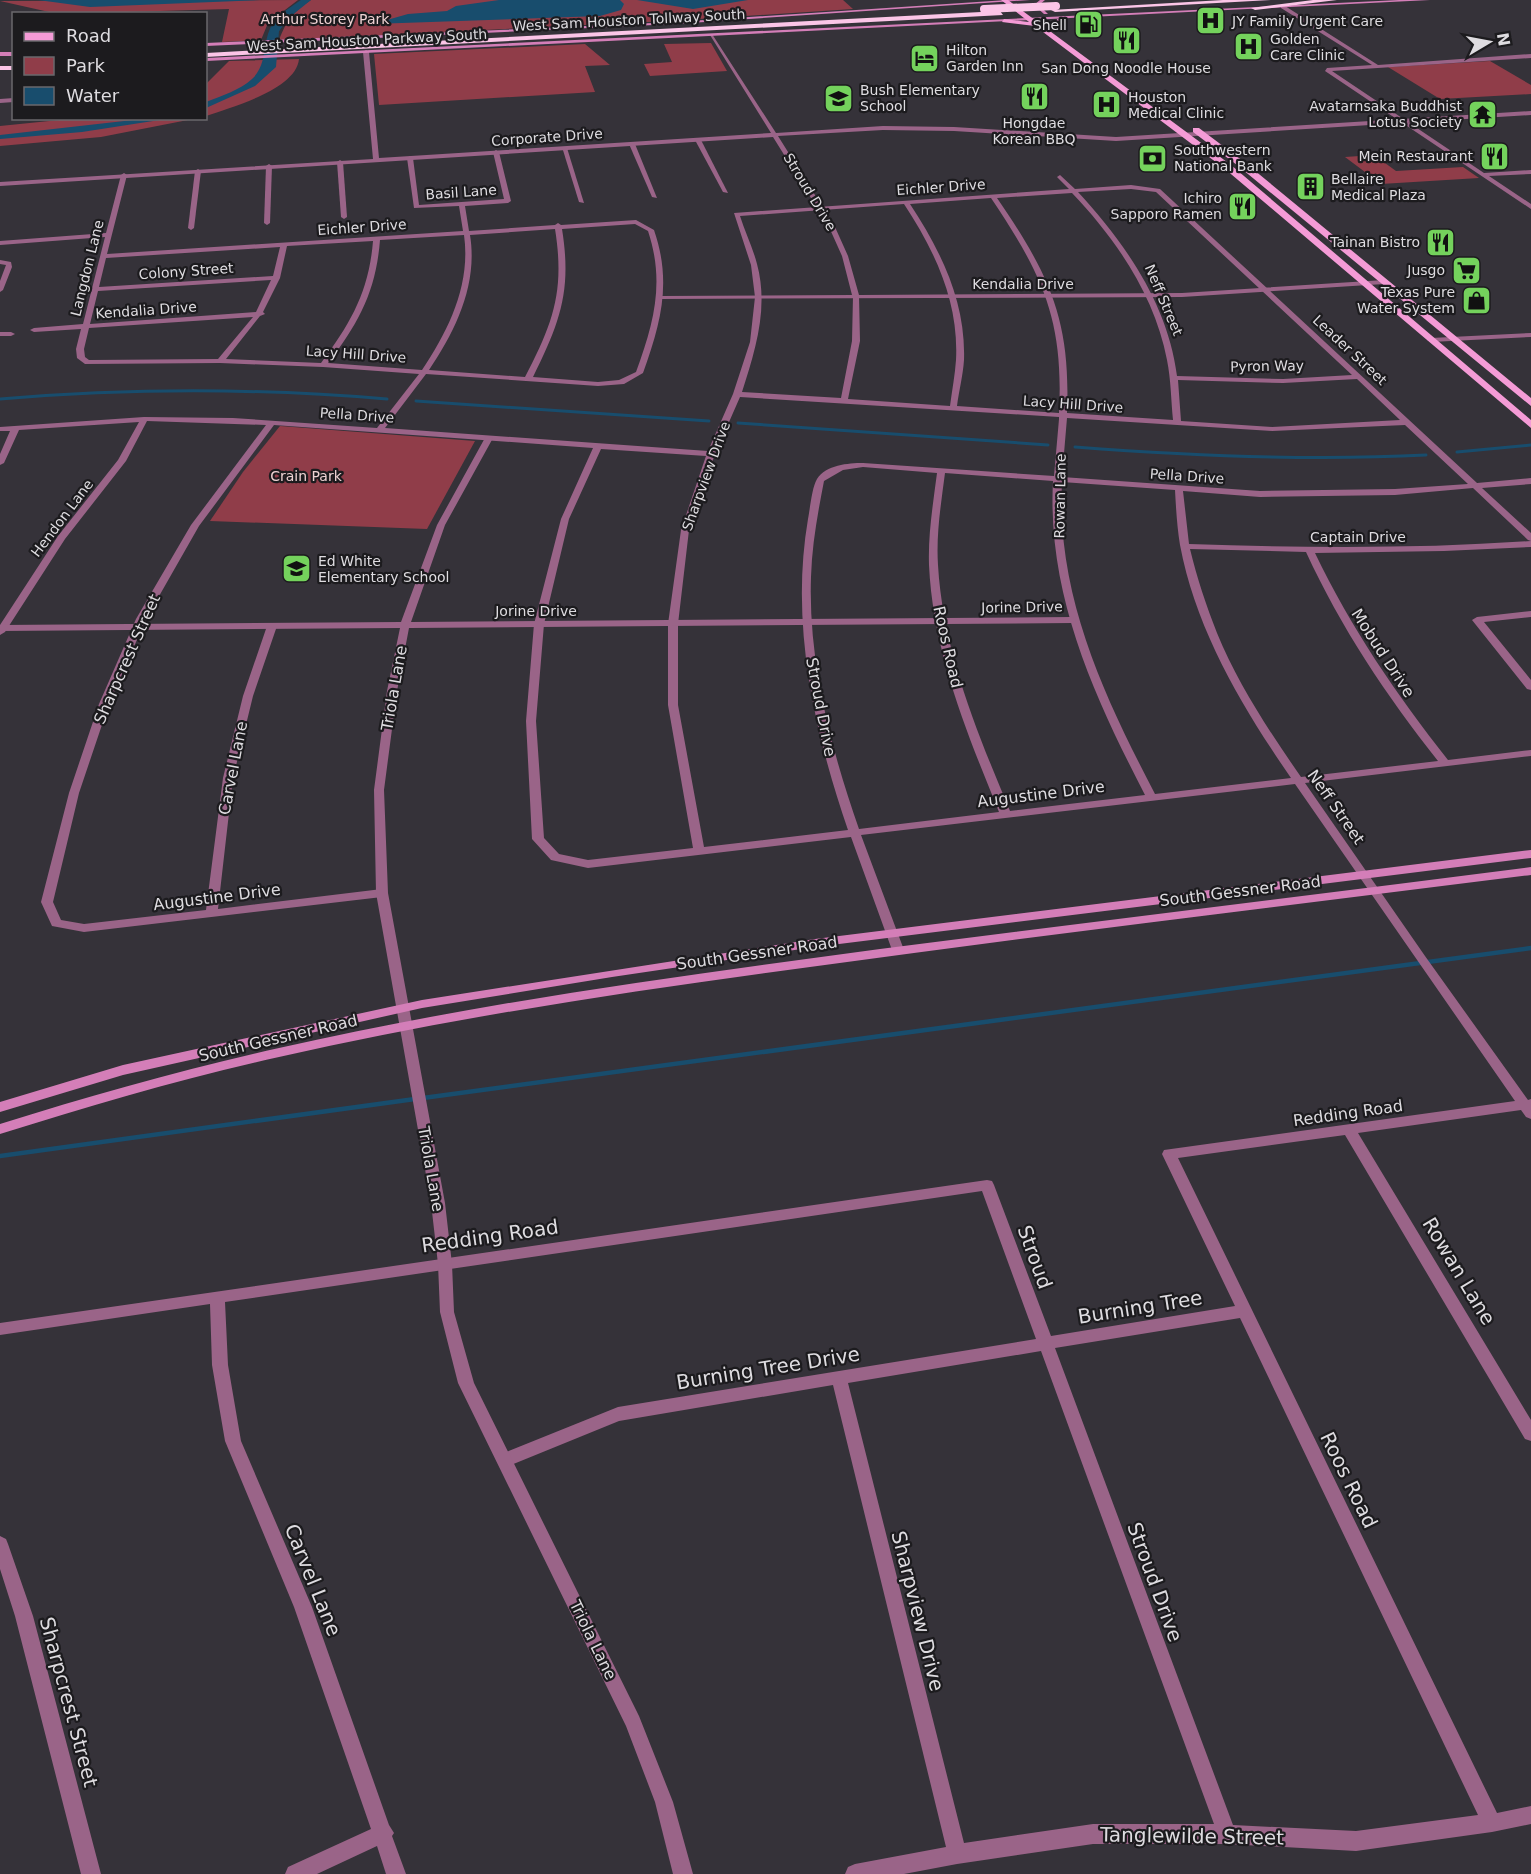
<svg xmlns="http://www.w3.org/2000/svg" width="1531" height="1874" font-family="'DejaVu Sans',sans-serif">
<rect width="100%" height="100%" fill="#353239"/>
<!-- green -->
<g fill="#903d49">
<polygon points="298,0 268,23 261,40 222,42 229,9 58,14 0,1"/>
<path d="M311,0H843L853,9L669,21L279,40C286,21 294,11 311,0Z"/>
<polygon points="711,43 727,71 650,76 644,64 672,62 664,44"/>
<polygon points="585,44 610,65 585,66 595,92 379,105 374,54"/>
<path d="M299,59C296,90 231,107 206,116V84L229,61Z"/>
<polygon points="1490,61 1531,85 1531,94 1440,99 1388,67"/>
<polygon points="79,118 193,119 101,137 0,146 0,126"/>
<polygon points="1374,155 1396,171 1463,167 1479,178 1381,184 1345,157"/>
<polygon points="280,426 475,441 427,529 210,521 243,472"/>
</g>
<!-- water -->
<g fill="#184d6d">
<polygon points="38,0 260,0 90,7"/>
<polygon points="499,0 620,0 624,4 621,10 600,16 373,24 408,14 447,11 456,6"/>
<polygon points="637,0 748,0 693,9"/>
<path d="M287,10H295L279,31L276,67L255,86L206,108V102C221,96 240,90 252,79C273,60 256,28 287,10Z"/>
<polygon points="142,119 166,119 82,132 0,139 0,135"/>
</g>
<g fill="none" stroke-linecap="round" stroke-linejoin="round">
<!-- stream-far1 -->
<g stroke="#184d6d" stroke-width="3">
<path d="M0,399C130,388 257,388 387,399"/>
<polyline points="416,401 709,421"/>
<polyline points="738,423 1048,445"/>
<path d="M1075,447C1192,456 1309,461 1426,455"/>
<polyline points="1457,452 1531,445"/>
</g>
<!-- stream -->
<g stroke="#184d6d" stroke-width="4.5">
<polyline points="423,1098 1531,948"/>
<polyline points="0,1156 415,1099"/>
</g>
<!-- river -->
<path fill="#184d6d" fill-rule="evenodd" d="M301,0H311L286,20L276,36H270C269,21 289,8 301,0Z"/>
<!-- minor -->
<g fill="#9a6488" fill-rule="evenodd">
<polygon points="1281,6 1285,6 1378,65 1531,54 1531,58 1332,71 1484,173 1531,170 1531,174 1489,176 1531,204 1531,209 1325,71 1327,68 1372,65 1281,8"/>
<polygon points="14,98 14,102 0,103 0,99"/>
<polygon points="698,138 701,140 728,193 723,192 695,140"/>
<polygon points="632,142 635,144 657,198 652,197 629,144"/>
<polygon points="562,147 567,148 584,203 579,202"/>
<path d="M496,150L499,152L511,201L508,203L465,206L469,231L555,225L558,223L561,225L636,220L654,230C672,282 661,323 643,373L624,384L598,386L426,374L385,428L708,451L733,394L750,342L755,297L751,265L734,213L1069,189L1057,177L1060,175L1075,189L1131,185L1160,189L1477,483L1531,478V484L1482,488L1531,533V541L1528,540L1473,488L1395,495L1260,497L1183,491L1189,544C1303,548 1417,549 1531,541V547L1444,551L1315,553C1351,628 1396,694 1448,760L1531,750V756L1305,783L1425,956L1528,1100L1531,1099V1119L1526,1117L1521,1110L1358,1133L1531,1420V1441L1525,1439L1345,1135L1178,1158L1497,1813L1531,1806V1824L1492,1832L1356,1851L1227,1844H1093L957,1864L904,1874H845L848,1867L855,1864L946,1847L833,1385L619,1421L511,1465L505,1467L499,1465L497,1460L499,1455L618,1407L1036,1339L982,1191L225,1302L228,1365L241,1441L312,1607L389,1825L394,1833L392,1836L406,1874H386L377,1846L317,1874H285L288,1867L371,1829L294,1607L225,1441L212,1365L210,1304L0,1335V1323L987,1180L992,1181L994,1185L1051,1336L1235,1306L1162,1154L1164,1150L1515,1101L1295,784L861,835L904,950L898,954L892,950L851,837L588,868L551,860L532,839L526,721L534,624L561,519L593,448L274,425L199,526L146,619L109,704L79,793L53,902L61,920L84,924L206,910L223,778L243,696L267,626L272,623L277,626L253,696L233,778L218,909L382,889L388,893L382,897L84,932L52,926L41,902L69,793L99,704L136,619L191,525L266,425L147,421L126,461L65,539L5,632L0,635V625L58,536L118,460L139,422L19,430L4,463L0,465V454L10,431H0V427L144,417L233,418L377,428L419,374L323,367L220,363L85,364L77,358L76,349L81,329L34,332L30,330L34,328L83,324L105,237L0,245V241L106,233L121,175L124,173L127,175L107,254L463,231L459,206L414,208L407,158L410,156L413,158L419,205L504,199L493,152ZM1131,189L1156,192L1352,375L1283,379L1177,376C1168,305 1126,244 1078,192ZM1072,193C1116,239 1155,296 1167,360C1171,380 1171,400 1173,420L1067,413C1071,319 1049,274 997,198ZM991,198C1042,274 1064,319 1059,413L957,406C959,391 963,375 964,360C966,302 941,251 910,204ZM904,204C935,251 959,302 956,360C955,375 952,390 950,406L848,399L860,341L859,296L856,294L853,296L852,341L841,398L742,392C755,351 769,308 757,264C753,248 745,232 740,216ZM635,224L648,231C665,282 654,323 636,372L619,380L598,382L533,377C560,322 572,291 562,229ZM555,229C565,291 553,323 525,377L429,370C456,330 478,284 470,235ZM464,235C471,284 449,330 422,370L328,363C359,323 376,291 380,240ZM373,241C369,291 351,323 321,363L226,359L260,316L265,314L263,312L280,278L287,246ZM280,247L273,276L99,287L106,258ZM271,280L256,312L90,324L98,291ZM253,317L218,359L89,360L85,357L84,349L89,328ZM1357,379L1400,420L1272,427L1181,421L1178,380L1283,383ZM740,397L1059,417V419L1054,476L863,463C848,463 826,465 817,479C812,487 810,509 808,519C790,624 814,731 848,830L704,847L678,705V624L689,530L715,454ZM1067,418L1272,431L1405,425L1468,484L1395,489L1260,491L1062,477ZM601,449L706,456L681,530L668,624V705L693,848L588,860L559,854L544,838L536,721L544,624L569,519ZM863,467L937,473C933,504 928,534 929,565C933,652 967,733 999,812L859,829C831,749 808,662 811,577C812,544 818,512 824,481L843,470ZM945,473L1053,481C1047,595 1094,696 1145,795L1010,811C977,732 943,651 938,565C936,534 941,504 945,473ZM1062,482L1175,490C1176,508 1177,527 1180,545C1196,630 1242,707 1291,778L1155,794C1104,696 1056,595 1062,482ZM1190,549L1306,552C1341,628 1386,695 1438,761L1301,777C1269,731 1238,684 1217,633C1206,605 1197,578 1190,549ZM1240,1318L1478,1815L1356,1831L1233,1825L1055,1348ZM1041,1351L1214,1824H1093L964,1843L848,1383Z"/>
<polygon points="340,160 343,162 347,217 344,219 341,217 337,162"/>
<polygon points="269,164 272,166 270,223 267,225 264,223 266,166"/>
<polygon points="198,169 201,171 194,228 191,230 188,228 195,171"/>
<polygon points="0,260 11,262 12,267 3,290 0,292 0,281 6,265 0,264"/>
<polygon points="0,332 11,332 15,334 11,336 0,336"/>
<polygon points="1531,611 1531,617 1484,622 1531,680 1531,690 1527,689 1472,620 1477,617"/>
<polygon points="0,1536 6,1539 8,1544 33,1616 101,1874 81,1874 15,1616 0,1569"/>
</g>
<!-- tertiary -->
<g fill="#9a6488" fill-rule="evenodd">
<polygon points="712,34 776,133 883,126 954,127 1116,137 1531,111 1531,115 1116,141 954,131 883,130 778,136 835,227 848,256 859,295 1182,293 1384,280 1387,282 1384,284 1182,297 659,299 658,298 661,296 852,295 842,256 829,227 773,137 0,186 0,182 373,159 363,52 366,50 369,52 379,158 771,133 710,35"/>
<polygon points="1531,333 1531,337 1431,342 1427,340 1431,338"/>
<polygon points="486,436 493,438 445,525 411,622 1072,617 1077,620 1072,623 409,628 397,691 384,790 388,893 445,1203 452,1264 454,1312 474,1383 639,1716 673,1802 693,1874 673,1874 655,1802 626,1726 458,1383 440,1312 438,1264 431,1203 376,893 374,790 387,691 400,628 0,631 0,625 401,622 437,525"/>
</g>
<!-- secondary -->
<g fill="#d47eb8" fill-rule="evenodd">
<polygon points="1007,0 1030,0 675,24 206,46 206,43 675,22"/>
<polygon points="1040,0 1045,0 1039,5 1048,14 1044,14 1034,5"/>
<polygon points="1399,0 1430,0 206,61 206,58"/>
<rect x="0" y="52" width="14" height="4"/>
<polygon points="1531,850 1531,858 815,947 612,977 422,1008 123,1075 0,1112 0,1102 123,1065 422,1000 815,939"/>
<path d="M1531,867V875C1291,905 1050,934 810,967C632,991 454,1017 279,1057C184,1078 92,1105 0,1134V1124C92,1095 185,1069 279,1048C477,1003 679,976 880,949C1097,921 1314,895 1531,867Z"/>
</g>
<!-- primary -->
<g fill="#f49bd6" fill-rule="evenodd">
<polygon points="1001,0 1008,0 1231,165 1531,420 1531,428 1225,169 1035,26 1002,22 1004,19 1029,22"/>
<polygon points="1060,17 1065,18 1054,26 1050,26"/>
<polygon points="1193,128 1199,128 1243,161 1531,398 1531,406 1237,165 1193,132"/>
</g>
<!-- motorway -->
<g fill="#fbc5e7" fill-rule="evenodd">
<polygon points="1223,0 1271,0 1055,12 1051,10"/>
<polygon points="1313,0 1337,0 1255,10 1251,8"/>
<polygon points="1000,11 1003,15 206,57 206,53"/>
<rect x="0" y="66" width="14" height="4"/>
</g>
<!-- motorway-bridge -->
<polyline stroke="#fbc5e7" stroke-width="8" points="984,9 1056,6"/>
</g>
<!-- icons -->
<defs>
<symbol id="hospital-square" viewBox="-11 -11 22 22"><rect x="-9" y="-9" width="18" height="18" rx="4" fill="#74d25c" stroke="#1c1b1e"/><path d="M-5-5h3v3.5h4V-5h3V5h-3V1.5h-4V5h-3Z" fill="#111"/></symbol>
<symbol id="fuel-square" viewBox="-11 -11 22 22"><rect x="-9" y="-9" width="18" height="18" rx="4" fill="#74d25c" stroke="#1c1b1e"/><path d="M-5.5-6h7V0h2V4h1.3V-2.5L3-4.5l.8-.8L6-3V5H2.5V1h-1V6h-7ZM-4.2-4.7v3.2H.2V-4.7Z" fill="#111"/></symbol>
<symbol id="restaurant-square" viewBox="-11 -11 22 22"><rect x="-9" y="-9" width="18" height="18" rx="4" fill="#74d25c" stroke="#1c1b1e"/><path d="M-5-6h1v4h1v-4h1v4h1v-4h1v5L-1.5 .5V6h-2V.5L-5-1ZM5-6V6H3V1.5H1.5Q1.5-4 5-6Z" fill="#111"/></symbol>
<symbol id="hotel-square" viewBox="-11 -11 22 22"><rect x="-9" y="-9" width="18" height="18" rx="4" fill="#74d25c" stroke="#1c1b1e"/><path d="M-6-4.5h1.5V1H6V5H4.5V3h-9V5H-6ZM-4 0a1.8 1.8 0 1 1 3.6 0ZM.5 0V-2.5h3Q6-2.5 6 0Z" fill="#111"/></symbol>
<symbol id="school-square" viewBox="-11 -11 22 22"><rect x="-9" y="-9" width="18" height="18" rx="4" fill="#74d25c" stroke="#1c1b1e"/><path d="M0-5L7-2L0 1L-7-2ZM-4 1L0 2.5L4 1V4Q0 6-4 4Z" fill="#111"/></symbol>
<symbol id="temple-square" viewBox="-11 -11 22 22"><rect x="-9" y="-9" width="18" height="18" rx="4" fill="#74d25c" stroke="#1c1b1e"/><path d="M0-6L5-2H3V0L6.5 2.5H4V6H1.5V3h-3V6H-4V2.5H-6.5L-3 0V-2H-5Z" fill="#111"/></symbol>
<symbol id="bank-square" viewBox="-11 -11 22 22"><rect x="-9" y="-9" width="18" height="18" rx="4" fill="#74d25c" stroke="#1c1b1e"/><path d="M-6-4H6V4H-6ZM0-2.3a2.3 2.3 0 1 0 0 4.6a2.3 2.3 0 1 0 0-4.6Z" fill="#111"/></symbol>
<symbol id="building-square" viewBox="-11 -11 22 22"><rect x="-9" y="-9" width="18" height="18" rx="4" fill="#74d25c" stroke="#1c1b1e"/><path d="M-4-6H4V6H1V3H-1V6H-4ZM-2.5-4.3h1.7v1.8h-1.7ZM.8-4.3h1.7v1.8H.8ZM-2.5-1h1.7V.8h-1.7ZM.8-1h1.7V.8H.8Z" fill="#111"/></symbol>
<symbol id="supermarket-square" viewBox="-11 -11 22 22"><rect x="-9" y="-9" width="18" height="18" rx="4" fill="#74d25c" stroke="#1c1b1e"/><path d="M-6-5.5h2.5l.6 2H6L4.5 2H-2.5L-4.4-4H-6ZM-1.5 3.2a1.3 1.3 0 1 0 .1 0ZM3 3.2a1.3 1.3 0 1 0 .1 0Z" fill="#111"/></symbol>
<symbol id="shop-square" viewBox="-11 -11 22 22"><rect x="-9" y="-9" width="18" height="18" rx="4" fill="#74d25c" stroke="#1c1b1e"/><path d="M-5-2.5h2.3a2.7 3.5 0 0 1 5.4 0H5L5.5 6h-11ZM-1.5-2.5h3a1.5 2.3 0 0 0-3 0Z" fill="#111"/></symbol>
</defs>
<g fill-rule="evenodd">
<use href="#hospital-square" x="1194" y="4" width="33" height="33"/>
<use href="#fuel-square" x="1072" y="8" width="33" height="33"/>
<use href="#restaurant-square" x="1110" y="24" width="33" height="33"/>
<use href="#hospital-square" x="1232" y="30" width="33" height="33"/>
<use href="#hotel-square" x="908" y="42" width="33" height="33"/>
<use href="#restaurant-square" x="1018" y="80" width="33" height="33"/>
<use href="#school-square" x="822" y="82" width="33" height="33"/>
<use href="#hospital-square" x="1090" y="88" width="33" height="33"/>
<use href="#temple-square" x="1466" y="98" width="33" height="33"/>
<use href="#restaurant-square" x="1478" y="140" width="33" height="33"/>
<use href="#bank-square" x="1136" y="142" width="33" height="33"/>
<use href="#building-square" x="1294" y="170" width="33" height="33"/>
<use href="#restaurant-square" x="1226" y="190" width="33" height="33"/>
<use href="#restaurant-square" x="1424" y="226" width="33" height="33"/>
<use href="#supermarket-square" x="1450" y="254" width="33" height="33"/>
<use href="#shop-square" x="1460" y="284" width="33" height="33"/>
<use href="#school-square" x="280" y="552" width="33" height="33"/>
</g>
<g text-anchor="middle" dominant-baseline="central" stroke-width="4.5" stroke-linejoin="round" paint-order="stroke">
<!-- far-park labels -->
<g font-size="14" fill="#eed2d3" stroke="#1c1b1e">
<text x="325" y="19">Arthur Storey Park</text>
<text x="306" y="476">Crain Park</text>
</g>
<!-- far-street labels -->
<g font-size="14" fill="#dedce0" stroke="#1c1b1e">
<text transform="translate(629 20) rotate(-3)">West Sam Houston Tollway South</text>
<text transform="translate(367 40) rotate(-3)">West Sam Houston Parkway South</text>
<text transform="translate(547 137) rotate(-4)">Corporate Drive</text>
<text transform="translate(941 187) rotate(-4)">Eichler Drive</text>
<text transform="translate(461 192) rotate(-4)">Basil Lane</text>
<text transform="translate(810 192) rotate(59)">Stroud Drive</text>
<text transform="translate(362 227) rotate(-4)">Eichler Drive</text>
<text transform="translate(87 268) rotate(-76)">Langdon Lane</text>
<text transform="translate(186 271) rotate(-4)">Colony Street</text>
<text x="1023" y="284">Kendalia Drive</text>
<text transform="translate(1164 300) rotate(67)">Neff Street</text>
<text transform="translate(146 310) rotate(-4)">Kendalia Drive</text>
<text transform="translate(1350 350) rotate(43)">Leader Street</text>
<text transform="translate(356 354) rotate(4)">Lacy Hill Drive</text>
<text transform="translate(1267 366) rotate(-1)">Pyron Way</text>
<text transform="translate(1073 404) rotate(4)">Lacy Hill Drive</text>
<text transform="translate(357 415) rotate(4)">Pella Drive</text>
<text transform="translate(706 476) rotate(-70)">Sharpview Drive</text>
<text transform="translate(1187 476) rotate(4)">Pella Drive</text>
<text transform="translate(1060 496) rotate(-89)">Rowan Lane</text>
<text transform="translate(62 518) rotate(-53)">Hendon Lane</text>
<text x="1358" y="537">Captain Drive</text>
<text transform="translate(1022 607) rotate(-1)">Jorine Drive</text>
<text x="536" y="611">Jorine Drive</text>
</g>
<!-- far-poi labels -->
<g font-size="14" fill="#dedce0" stroke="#1c1b1e" text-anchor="start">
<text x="1232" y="21">JY Family Urgent Care</text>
<text x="1067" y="25" text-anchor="end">Shell</text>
<text x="1270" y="39">Golden<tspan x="1270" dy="16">Care Clinic</tspan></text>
<text x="946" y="50">Hilton<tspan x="946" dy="16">Garden Inn</tspan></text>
<text x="1126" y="68" text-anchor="middle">San Dong Noodle House</text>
<text x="860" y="90">Bush Elementary<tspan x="860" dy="16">School</tspan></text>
<text x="1128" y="97">Houston<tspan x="1128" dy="16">Medical Clinic</tspan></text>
<text x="1462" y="106" text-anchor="end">Avatarnsaka Buddhist<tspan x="1462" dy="16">Lotus Society</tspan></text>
<text x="1034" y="123" text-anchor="middle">Hongdae<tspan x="1034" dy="16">Korean BBQ</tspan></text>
<text x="1174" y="150">Southwestern<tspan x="1174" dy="16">National Bank</tspan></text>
<text x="1473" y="156" text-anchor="end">Mein Restaurant</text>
<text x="1331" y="179">Bellaire<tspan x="1331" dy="16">Medical Plaza</tspan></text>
<text x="1222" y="198" text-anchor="end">Ichiro<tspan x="1222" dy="16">Sapporo Ramen</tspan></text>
<text x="1420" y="242" text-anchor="end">Tainan Bistro</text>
<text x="1445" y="270" text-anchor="end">Jusgo</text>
<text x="1455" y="292" text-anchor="end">Texas Pure<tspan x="1455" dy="16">Water System</tspan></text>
<text x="318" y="561">Ed White<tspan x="318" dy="16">Elementary School</tspan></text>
</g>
<!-- street labels -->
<g font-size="16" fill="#dedce0" stroke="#1c1b1e">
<text transform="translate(948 647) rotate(77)">Roos Road</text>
<text transform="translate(1383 653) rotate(57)">Mobud Drive</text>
<text transform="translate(127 659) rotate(-66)">Sharpcrest Street</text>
<text transform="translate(394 688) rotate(-80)">Triola Lane</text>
<text transform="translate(821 707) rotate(79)">Stroud Drive</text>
<text transform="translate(233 768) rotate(-79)">Carvel Lane</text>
<text transform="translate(1041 794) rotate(-7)">Augustine Drive</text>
<text transform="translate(1336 807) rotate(55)">Neff Street</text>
<text transform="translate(1240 891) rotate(-7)">South Gessner Road</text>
<text transform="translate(217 897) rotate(-7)">Augustine Drive</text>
<text transform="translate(757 953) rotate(-8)">South Gessner Road</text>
<text transform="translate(278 1038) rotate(-13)">South Gessner Road</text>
<text transform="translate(1348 1113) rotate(-8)">Redding Road</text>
<text transform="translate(431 1169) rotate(80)">Triola Lane</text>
<text transform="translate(593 1640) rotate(64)">Triola Lane</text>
</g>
<!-- near-street labels -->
<g font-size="20" fill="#dedce0" stroke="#1c1b1e">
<text transform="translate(490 1236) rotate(-8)">Redding Road</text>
<text transform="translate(1035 1257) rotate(70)">Stroud</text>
<text transform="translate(1459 1271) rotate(59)">Rowan Lane</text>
<text transform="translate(1140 1307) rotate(-9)">Burning Tree</text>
<text transform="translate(768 1368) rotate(-9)">Burning Tree Drive</text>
<text transform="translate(1349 1480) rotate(64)">Roos Road</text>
<text transform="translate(313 1580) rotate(68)">Carvel Lane</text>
<text transform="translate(1155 1582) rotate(70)">Stroud Drive</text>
<text transform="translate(918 1611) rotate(76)">Sharpview Drive</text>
<text transform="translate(69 1702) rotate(75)">Sharpcrest Street</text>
<text transform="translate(1192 1836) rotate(1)">Tanglewilde Street</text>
</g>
</g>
<!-- legend -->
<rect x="12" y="12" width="195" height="108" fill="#1c1b1e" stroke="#6a686c" stroke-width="1.5"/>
<rect x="24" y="32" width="30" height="9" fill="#f49bd6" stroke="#6a686c" stroke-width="1.5"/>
<text x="66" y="42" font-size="18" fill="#dedce0">Road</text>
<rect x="24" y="57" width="30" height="18" fill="#903d49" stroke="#6a686c" stroke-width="1.5"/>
<text x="66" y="72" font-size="18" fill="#dedce0">Park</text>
<rect x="24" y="87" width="30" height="18" fill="#184d6d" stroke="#6a686c" stroke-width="1.5"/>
<text x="66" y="102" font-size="18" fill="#dedce0">Water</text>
<!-- north arrow -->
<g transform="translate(1489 42) rotate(80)" stroke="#1c1b1e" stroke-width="4.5" paint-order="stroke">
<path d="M0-4.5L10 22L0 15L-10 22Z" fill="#dedce0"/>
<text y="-9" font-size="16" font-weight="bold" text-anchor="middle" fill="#dedce0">N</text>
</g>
</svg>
